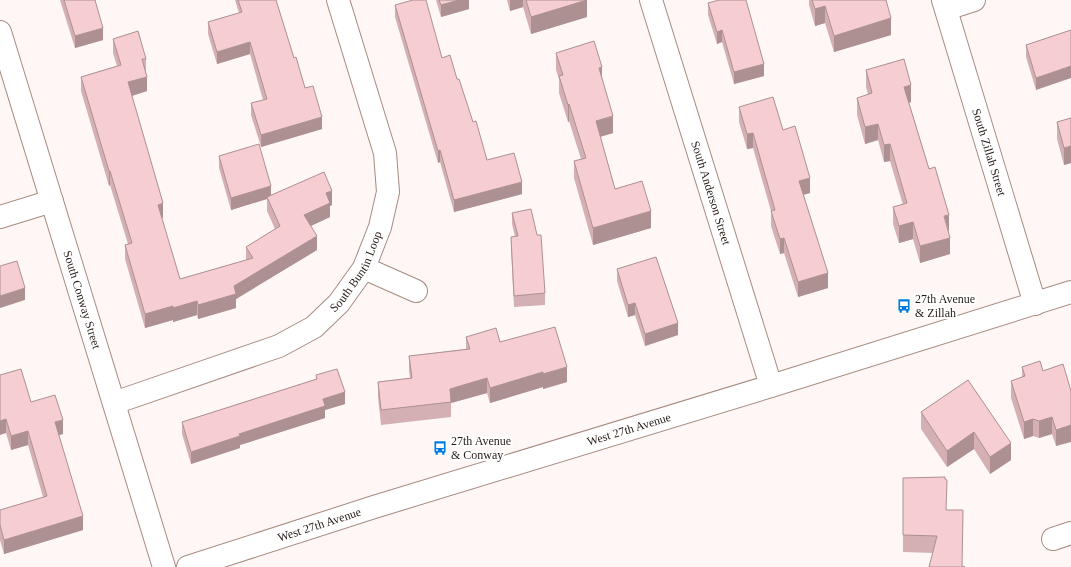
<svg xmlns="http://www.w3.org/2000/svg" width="1071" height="567" font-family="Georgia,serif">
<rect width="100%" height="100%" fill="#fef7f5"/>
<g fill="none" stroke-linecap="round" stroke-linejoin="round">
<defs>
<g id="minor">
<path id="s1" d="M651,0L771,386"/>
<path id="s2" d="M943,0L1035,304"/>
<polyline points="946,9 974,0"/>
<path id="s3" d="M0,32L164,567"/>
<polyline points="0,217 52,201"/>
<polyline points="364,268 416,291"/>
<path id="s4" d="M114,403L279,346L314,327L339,303L364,268L380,227L388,192L385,153L338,0"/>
<polyline points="1053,539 1071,533"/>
</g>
<g id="major">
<path id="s5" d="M188,567L374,507L771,386L1071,292"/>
</g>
</defs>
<!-- minor casing -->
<use href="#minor" stroke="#a78b81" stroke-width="24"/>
<!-- major casing -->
<use href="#major" stroke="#a78b81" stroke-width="24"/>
<!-- minor -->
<use href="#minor" stroke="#fff" stroke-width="22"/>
<!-- major -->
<use href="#major" stroke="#fff" stroke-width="22"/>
</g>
<!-- wall -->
<g fill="#d4b0b4">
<polygon points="60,0 95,0 103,40 75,48"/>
<polygon points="235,0 276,0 294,58 305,88 322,129 261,147 251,115 251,103 263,100 250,54 217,64 208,34 208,22 239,13"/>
<polygon points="436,0 469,0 469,9 441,17"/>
<polygon points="507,0 587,0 587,17 531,34 523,7 510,11"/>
<polygon points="809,0 886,0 891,35 834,52 825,23 815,26 809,5"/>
<polygon points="708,3 764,76 734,84 722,42 717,44 708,15"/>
<polygon points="395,5 442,58 457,79 487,160 522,194 454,212 440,162 438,163 395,17"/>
<polygon points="1071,30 1036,90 1026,57 1026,45"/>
<polygon points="113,39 146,59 146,73 147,91 132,96 163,218 161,218 180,279 246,260 246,247 275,229 267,211 267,199 231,210 219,168 219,156 271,195 332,205 330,206 330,217 311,226 317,250 236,299 236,308 198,319 197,315 173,322 173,320 145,328 125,259 125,245 128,244 110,185 109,186 81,91 81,77 117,66 113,53"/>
<polygon points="556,53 602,80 613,133 600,137 615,189 651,228 593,245 574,178 574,161 581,159 569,121 568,122 559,93 559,79 556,70"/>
<polygon points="866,70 911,102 909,103 929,169 949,232 950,254 920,263 913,239 899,243 893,224 893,207 903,205 890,161 884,162 878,140 865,144 857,115 857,98 868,95 866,87"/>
<polygon points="739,107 783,130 810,193 803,195 828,288 798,297 784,253 780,254 771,226 771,211 753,148 747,149 739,122"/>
<polygon points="1071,118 1071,163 1064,165 1057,139 1057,122"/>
<polygon points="512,213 545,293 545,305 514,307 511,248 511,237 515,237 512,224"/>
<polygon points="617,269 678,335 645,346 635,315 628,317 617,281"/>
<polygon points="466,337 500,342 567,382 543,389 543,387 490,403 487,393 451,403 451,417 381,425 378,397 378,382 410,378 409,371 409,356 466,349"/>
<polygon points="1063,364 1056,446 1052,434 1039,438 1033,436 1024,439 1011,398 1011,381 1022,377 1022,367 1043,371"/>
<polygon points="0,375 31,402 63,434 59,435 83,530 4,554 0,540 0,510 43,497 28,445 11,450 6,433"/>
<polygon points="316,375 345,404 325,410 325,418 240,445 240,448 191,464 182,434 182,422 316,379"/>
<polygon points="968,380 1011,460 990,474 974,449 947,467 921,429 921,412"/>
<polygon points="903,478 947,510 933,553 903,552"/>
</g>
<!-- shaded-wall -->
<g fill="#ac9092">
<polygon points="459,0 469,0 469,9 441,17 441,5"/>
<polygon points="510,0 523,0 523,7 510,11"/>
<polygon points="587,0 587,17 531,34 531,17"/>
<polygon points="825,6 825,23 815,26 815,9"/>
<polygon points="891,18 891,35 834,52 834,36"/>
<polygon points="103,28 103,40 75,48 75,36"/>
<polygon points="722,30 722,42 717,44 717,32"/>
<polygon points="250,42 250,54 217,64 217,52"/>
<polygon points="764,64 764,76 734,84 734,72"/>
<polygon points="1071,66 1071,78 1036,90 1036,78"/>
<polygon points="602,67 602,84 599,68"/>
<polygon points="147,77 147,91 128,97 128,82"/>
<polygon points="911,85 911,102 904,104 904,87"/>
<polygon points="569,104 569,121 568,122 568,105"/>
<polygon points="613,116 613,133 596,138 596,121"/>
<polygon points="322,117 322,129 261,147 261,135"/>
<polygon points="878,124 878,140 865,144 865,127"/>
<polygon points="753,133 753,148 747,149 747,134"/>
<polygon points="890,144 890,161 884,162 884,145"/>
<polygon points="1071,146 1071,163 1064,165 1064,148"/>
<polygon points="440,150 440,162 438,163 438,151"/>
<polygon points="109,171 110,171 110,185 109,186"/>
<polygon points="810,178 810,193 799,196 799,181"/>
<polygon points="522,182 522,194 454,212 454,200"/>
<polygon points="271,186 271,198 267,197 267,199 231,210 231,198"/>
<polygon points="332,191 332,205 330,206 330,217 304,229 304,215 326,193"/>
<polygon points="163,203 163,218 158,219 158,205"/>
<polygon points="651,211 651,228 593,245 593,228"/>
<polygon points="949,215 949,232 944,216"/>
<polygon points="913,222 913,239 899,243 899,226"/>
<polygon points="317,236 317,250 236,299 236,308 198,319 198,305 234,286"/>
<polygon points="784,238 784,253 780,254 780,239"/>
<polygon points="950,238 950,254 920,263 920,246"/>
<polygon points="828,273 828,288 798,297 798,282"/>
<polygon points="25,288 25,300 0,308 0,296"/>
<polygon points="197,301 197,315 173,322 173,308"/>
<polygon points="635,303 635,315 628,317 628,305"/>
<polygon points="173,306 173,320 145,328 145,314"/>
<polygon points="678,323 678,335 645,346 645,334"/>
<polygon points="567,367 567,382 543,389 543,374"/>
<polygon points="543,372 543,387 490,403 490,388"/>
<polygon points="487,378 487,393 451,403 450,389"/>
<polygon points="345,392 345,404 325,410 325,418 240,445 240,448 191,464 191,452 239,434 323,399"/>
<polygon points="1052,417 1052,434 1039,438 1039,421"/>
<polygon points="6,419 6,433 0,435 0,421"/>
<polygon points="1033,419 1033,436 1024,439 1024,422"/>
<polygon points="63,420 63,434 55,436 55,422"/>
<polygon points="1071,425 1071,442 1056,446 1056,430"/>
<polygon points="28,431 28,445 11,450 11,436"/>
<polygon points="974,432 974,449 947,467 947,451"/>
<polygon points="1011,443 1011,460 990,474 990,457"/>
<polygon points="83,516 83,530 4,554 4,540"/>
</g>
<!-- building -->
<g fill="#f6cdd1" stroke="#ac9092">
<polygon points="64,0 95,0 103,28 75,36"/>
<polygon points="238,0 276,0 294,58 296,57 305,88 313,86 322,117 261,135 251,103 267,99 250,42 217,52 208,22 242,12"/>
<polygon points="413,0 426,0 442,58 450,55 457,79 459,79 473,122 476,121 487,160 514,153 522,182 454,200 440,150 438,151 395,5"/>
<polygon points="439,0 459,0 441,5"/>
<polygon points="526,0 587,0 531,17"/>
<polygon points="719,0 746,0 764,64 734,72 722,30 717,32 708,3"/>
<polygon points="812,0 886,0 891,18 834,36 825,6 815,9"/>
<polygon points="1071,30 1071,66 1036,78 1026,45"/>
<polygon points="138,31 146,59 142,59 147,77 128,82 163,203 158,205 180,279 253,258 246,247 280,226 267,197 324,172 332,191 326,193 330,203 304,215 317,236 234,286 236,294 198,305 197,301 173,308 173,306 145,314 125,245 132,243 110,171 109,171 81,77 121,65 113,39"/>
<polygon points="594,41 602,67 599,68 613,116 596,121 615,189 642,181 651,211 593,228 574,161 586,158 569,104 568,105 559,76 563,75 556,53"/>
<polygon points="904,59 911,85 904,87 929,169 935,167 949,215 944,216 950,238 920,246 913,222 899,226 893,207 907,203 890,144 884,145 878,124 865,127 857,98 872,93 866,70"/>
<polygon points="773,97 783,130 795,126 810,178 799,181 828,273 798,282 784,238 780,239 771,211 775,210 753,133 747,134 739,107"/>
<polygon points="1071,118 1071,146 1064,148 1057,122"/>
<polygon points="259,144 271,186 231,198 219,156"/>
<polygon points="531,209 537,235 541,235 545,293 514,296 511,237 518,236 512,213"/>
<polygon points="656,257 678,323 645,334 635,303 628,305 617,269"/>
<polygon points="17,261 25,288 0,296 0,266"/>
<polygon points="555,327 567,367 543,374 543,372 490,388 487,378 450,389 451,402 381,410 378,382 412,378 409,356 470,349 466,337 496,328 500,342"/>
<polygon points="1040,361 1043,371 1063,364 1071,391 1071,425 1056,430 1052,417 1039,421 1033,419 1024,422 1011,381 1025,376 1022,367"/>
<polygon points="21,369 31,402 55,395 63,420 55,422 83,516 4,540 0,525 0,510 47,496 28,431 11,436 6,419 0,421 0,375"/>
<polygon points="337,369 345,392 323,399 325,406 239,434 240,436 191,452 182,422 317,379 316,375"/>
<polygon points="968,380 1011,443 990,457 974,432 947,451 921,412"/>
<polygon points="945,477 945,479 947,480 946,510 963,510 962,566 965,567 929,567 937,536 903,535 903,478"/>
</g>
<!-- icons -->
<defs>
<symbol id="bus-bare" viewBox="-9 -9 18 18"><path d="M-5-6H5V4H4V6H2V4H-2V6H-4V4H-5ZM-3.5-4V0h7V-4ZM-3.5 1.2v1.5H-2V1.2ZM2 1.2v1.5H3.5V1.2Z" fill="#017ae0" stroke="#fff" stroke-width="2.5" paint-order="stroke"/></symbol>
</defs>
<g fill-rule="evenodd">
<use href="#bus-bare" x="894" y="296" width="20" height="20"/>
<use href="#bus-bare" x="430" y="438" width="20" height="20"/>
</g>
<g text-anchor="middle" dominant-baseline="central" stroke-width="4" stroke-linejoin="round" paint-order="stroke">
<!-- street labels -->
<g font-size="12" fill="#271d19" stroke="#fff">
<text stroke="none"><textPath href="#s2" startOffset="159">South Zillah Street</textPath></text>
<text stroke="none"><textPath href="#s1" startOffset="202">South Anderson Street</textPath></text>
<text stroke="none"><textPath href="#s4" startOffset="285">South Buntin Loop</textPath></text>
<text stroke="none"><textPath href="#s3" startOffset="280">South Conway Street</textPath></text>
<text stroke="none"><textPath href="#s5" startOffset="462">West 27th Avenue</textPath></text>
<text stroke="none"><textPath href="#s5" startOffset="138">West 27th Avenue</textPath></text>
</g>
<!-- poi labels -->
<g font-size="12" fill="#271d19" stroke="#fff" text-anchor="start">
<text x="915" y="299">27th Avenue<tspan x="915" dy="14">&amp; Zillah</tspan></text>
<text x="451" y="441">27th Avenue<tspan x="451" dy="14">&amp; Conway</tspan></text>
</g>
</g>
</svg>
